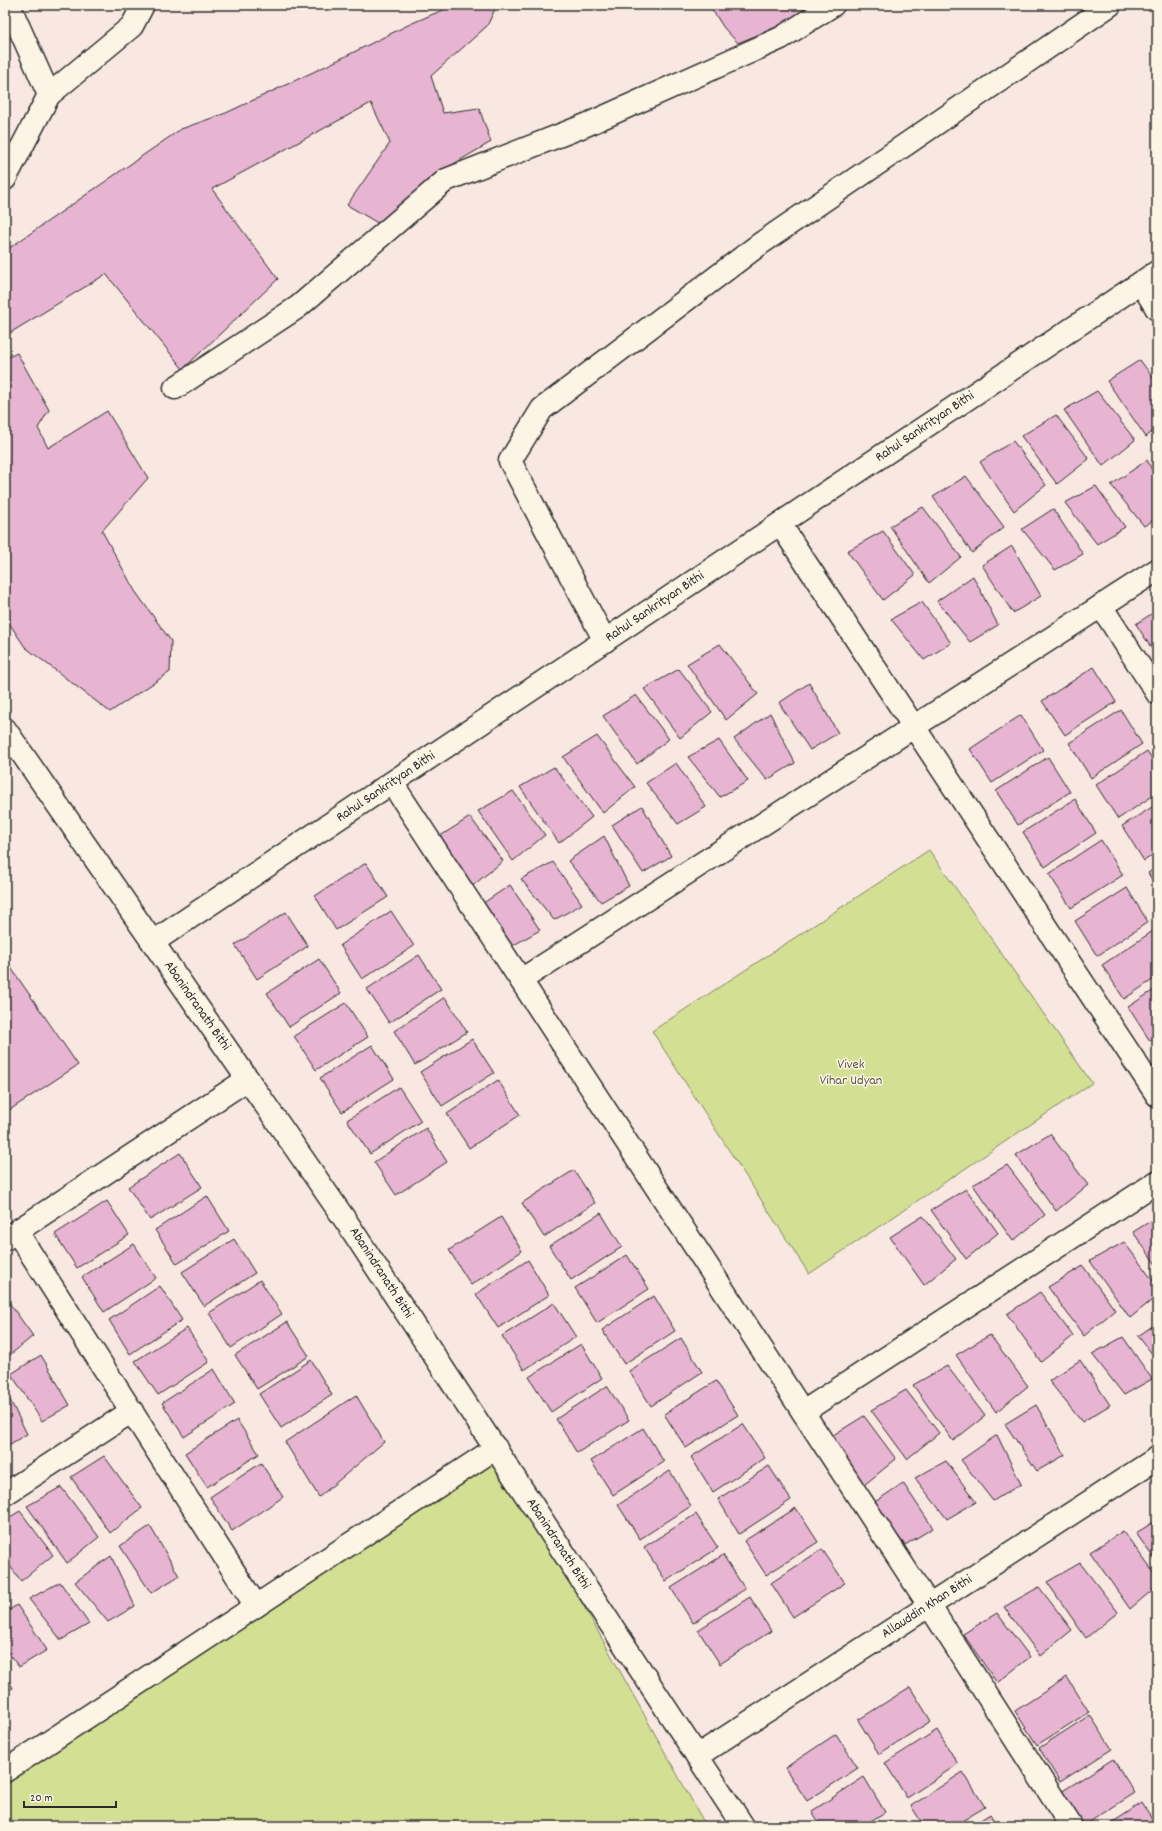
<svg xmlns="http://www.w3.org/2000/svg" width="1162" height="1831" font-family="Dekko,sans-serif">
<rect width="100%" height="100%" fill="#f8e8e1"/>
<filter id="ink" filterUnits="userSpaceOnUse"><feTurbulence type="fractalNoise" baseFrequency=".025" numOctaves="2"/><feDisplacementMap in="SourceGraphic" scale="8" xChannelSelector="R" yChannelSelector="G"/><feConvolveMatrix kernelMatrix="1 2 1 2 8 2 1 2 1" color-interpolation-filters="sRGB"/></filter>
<g filter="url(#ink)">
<!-- green -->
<g fill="#d3e094" stroke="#7f8660">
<polygon points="929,850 1092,1083 809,1274 652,1031"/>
<polygon points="496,1448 706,1826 5,1826 5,1771"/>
</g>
<!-- building -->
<g fill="#e7b4d2" stroke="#2b2b2b">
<polygon points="454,5 495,5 496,7 487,26 431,76 443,113 479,108 491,142 433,176 381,225 347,205 390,143 371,103 212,189 278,279 183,369 106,274 5,336 5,251 181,129 226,113 328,65 408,25"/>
<polygon points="709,5 818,5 793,20 738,43 724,28"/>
<polygon points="17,353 49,410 38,428 48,448 107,411 148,478 102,531 135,591 171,641 170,672 110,712 25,647 5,617 5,359"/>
<polygon points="1140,360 1157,383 1157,428 1146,437 1107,381"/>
<polygon points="1097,391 1135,440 1103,466 1064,410"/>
<polygon points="1056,415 1089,459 1057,484 1021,436"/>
<polygon points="1013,441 1046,485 1014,511 980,462"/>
<polygon points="1147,460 1157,480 1157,518 1144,526 1111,485"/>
<polygon points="966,476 1004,527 972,553 933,497"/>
<polygon points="1096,486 1125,527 1097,544 1065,503"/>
<polygon points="923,507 961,557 929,583 890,526"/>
<polygon points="1053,509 1083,554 1055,570 1022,529"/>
<polygon points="883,531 915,575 883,600 847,551"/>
<polygon points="1012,546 1041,596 1013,613 982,565"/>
<polygon points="973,576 998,625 970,642 937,601"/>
<polygon points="922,602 951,643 924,660 891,619"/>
<polygon points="1157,610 1157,657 1136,624"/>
<polygon points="720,644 758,694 726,720 687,664"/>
<polygon points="1094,667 1116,702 1065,735 1042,701"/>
<polygon points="679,669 712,712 680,738 644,689"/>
<polygon points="809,683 838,733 810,750 779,703"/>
<polygon points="636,695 669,739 637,764 603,716"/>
<polygon points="1121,710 1142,744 1091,778 1069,743"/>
<polygon points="770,713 795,763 767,780 734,739"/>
<polygon points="1021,715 1043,750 992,783 970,749"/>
<polygon points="597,736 635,787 603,813 563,757"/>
<polygon points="719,740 748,781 720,797 688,757"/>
<polygon points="1147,751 1157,766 1157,793 1118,819 1096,785"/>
<polygon points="1048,757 1070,792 1018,825 996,791"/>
<polygon points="676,763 706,807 678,824 646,783"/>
<polygon points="554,767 592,817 559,843 520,787"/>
<polygon points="513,791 545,835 513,861 478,811"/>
<polygon points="1075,799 1096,833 1045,867 1023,832"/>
<polygon points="1157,804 1157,852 1144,861 1122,826"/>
<polygon points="642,806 671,856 643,873 612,825"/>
<polygon points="470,817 503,861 471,887 437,838"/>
<polygon points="604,836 629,886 601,902 568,861"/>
<polygon points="1101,840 1123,875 1071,908 1049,874"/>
<polygon points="553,862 582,904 554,920 521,879"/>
<polygon points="366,863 388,897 336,930 315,896"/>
<polygon points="1157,867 1157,888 1148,873"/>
<polygon points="510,885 540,930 512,946 479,906"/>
<polygon points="1127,888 1148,922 1097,956 1075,921"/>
<polygon points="391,911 414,946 362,979 340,945"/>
<polygon points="286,912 308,946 257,979 235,945"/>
<polygon points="1153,931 1157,937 1157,977 1124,999 1102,965"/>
<polygon points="419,955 441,989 389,1023 367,989"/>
<polygon points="5,959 78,1065 5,1113"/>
<polygon points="319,959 341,993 289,1027 267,993"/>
<polygon points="1157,988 1157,1037 1150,1041 1128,1007"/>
<polygon points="445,997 467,1032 415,1065 394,1031"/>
<polygon points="346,1003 368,1037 316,1070 294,1036"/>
<polygon points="472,1039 494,1073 442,1106 420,1072"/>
<polygon points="372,1045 394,1079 342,1112 320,1078"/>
<polygon points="498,1080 520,1115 469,1148 447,1114"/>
<polygon points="399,1087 421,1121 370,1154 347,1120"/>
<polygon points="426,1128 447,1162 396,1195 374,1162"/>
<polygon points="1050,1134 1088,1185 1056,1211 1016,1155"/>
<polygon points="180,1153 202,1187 150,1220 128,1187"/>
<polygon points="1007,1165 1045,1215 1013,1241 973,1185"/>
<polygon points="574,1170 595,1203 544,1237 522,1203"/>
<polygon points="966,1189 998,1233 966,1259 931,1210"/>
<polygon points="207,1196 229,1231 177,1264 155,1230"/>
<polygon points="107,1201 129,1235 77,1268 55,1234"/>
<polygon points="601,1213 622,1247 571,1280 549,1246"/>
<polygon points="923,1216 956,1259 924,1285 890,1237"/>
<polygon points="501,1217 522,1251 471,1285 449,1250"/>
<polygon points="1157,1217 1157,1266 1133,1232"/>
<polygon points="234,1239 255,1273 204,1306 182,1272"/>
<polygon points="1124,1242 1157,1286 1157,1296 1130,1318 1090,1261"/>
<polygon points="134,1244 156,1278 104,1312 82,1277"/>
<polygon points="627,1255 649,1289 597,1323 575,1288"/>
<polygon points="528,1260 549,1295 498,1328 476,1294"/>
<polygon points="1083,1266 1115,1310 1084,1336 1048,1287"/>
<polygon points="260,1280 282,1314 231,1348 209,1313"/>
<polygon points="160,1286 182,1320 130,1354 109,1320"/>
<polygon points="1040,1292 1073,1336 1041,1362 1007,1314"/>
<polygon points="654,1296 675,1331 624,1364 602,1330"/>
<polygon points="5,1297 33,1336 5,1359"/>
<polygon points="554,1303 576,1337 524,1370 502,1336"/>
<polygon points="287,1322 309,1356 257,1389 235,1355"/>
<polygon points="1157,1323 1157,1360 1138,1336"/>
<polygon points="187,1328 209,1362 158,1395 135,1361"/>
<polygon points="990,1335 1028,1386 996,1412 956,1355"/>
<polygon points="1123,1337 1152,1379 1124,1395 1092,1354"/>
<polygon points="681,1338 702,1372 651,1406 629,1371"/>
<polygon points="581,1344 602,1378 551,1412 529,1377"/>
<polygon points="41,1355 70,1405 42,1421 11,1374"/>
<polygon points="311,1360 332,1395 281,1428 259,1394"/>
<polygon points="1080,1360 1110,1405 1082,1422 1049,1381"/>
<polygon points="947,1366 985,1416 953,1441 913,1385"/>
<polygon points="214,1369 235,1404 184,1437 162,1403"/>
<polygon points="716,1381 738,1415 686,1448 664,1414"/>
<polygon points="607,1386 629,1420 577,1453 556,1419"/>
<polygon points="5,1390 27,1434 5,1447"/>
<polygon points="906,1390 939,1433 907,1459 871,1410"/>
<polygon points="356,1395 384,1442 319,1497 285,1442"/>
<polygon points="1036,1405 1065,1455 1037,1471 1005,1424"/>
<polygon points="864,1416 896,1459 864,1485 830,1437"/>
<polygon points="237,1420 259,1454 207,1487 185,1453"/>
<polygon points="743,1424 765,1458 713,1492 691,1457"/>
<polygon points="643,1428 664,1462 613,1495 591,1461"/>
<polygon points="997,1435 1021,1484 993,1501 961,1460"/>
<polygon points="104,1456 142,1508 110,1533 71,1477"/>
<polygon points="946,1461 976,1502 947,1519 915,1478"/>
<polygon points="261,1463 283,1497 232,1531 210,1497"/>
<polygon points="769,1466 791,1500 739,1534 718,1499"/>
<polygon points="670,1471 691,1506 640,1539 618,1505"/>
<polygon points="903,1483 933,1528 905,1545 872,1504"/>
<polygon points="61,1487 99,1537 67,1563 27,1506"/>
<polygon points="796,1508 818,1542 766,1575 744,1541"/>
<polygon points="20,1511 53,1555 21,1581 5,1559 5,1520"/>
<polygon points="696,1514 718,1548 666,1581 644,1547"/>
<polygon points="1157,1520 1157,1563 1136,1533"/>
<polygon points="150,1526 179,1576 151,1593 120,1546"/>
<polygon points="1123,1531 1157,1577 1157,1586 1130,1609 1090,1552"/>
<polygon points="822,1549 845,1583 793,1617 771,1583"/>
<polygon points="723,1555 745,1589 693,1623 671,1588"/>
<polygon points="111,1556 135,1606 108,1622 75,1582"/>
<polygon points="1080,1563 1118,1612 1086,1638 1047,1582"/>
<polygon points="5,1574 10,1581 5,1585"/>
<polygon points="60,1582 89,1624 61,1640 29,1599"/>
<polygon points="1039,1587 1072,1630 1040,1656 1004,1607"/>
<polygon points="750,1597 771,1631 720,1664 698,1630"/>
<polygon points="17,1605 47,1650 19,1667 5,1649 5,1613"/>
<polygon points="997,1613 1030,1657 997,1683 963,1634"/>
<polygon points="5,1674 13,1688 5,1692"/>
<polygon points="1067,1677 1089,1712 1037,1745 1015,1711"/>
<polygon points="910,1687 931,1721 879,1754 858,1720"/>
<polygon points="1090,1715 1112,1749 1060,1782 1039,1748"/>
<polygon points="937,1730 958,1764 907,1798 885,1763"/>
<polygon points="836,1734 858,1768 807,1801 785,1768"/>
<polygon points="1113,1759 1135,1793 1083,1826 1061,1792"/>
<polygon points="963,1772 985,1807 954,1826 924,1826 911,1806"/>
<polygon points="864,1777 885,1812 863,1826 821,1826 812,1811"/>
<polygon points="1142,1803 1157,1826 1107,1826"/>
<polygon points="990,1814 997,1826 971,1826"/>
<polygon points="890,1820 894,1826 880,1826"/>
</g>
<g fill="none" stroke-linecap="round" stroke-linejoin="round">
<defs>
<g id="street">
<polyline points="9,5 49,95"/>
<polyline points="5,179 49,95 132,26 143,5"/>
<polyline points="1141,283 1157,309"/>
<polyline points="175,388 298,307 446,180 586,125 781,38 833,5"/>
<polyline points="780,524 1157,1095"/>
<polyline points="1101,606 1157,693"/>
<polyline points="605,641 510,461 542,409 760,244 1110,5"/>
<polyline points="5,729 348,1224 743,1826"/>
<polyline points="392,783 929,1605 1071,1826"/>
<polyline points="153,942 1157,272"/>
<polyline points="521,980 1157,570"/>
<polyline points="17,1232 256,1606"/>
<polyline points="5,1239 248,1079"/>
<polyline points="803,1412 1157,1182"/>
<polyline points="5,1494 132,1411"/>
<polyline points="697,1756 1157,1458"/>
<polyline points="5,1771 496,1448"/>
</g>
</defs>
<!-- street casing -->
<use href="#street" stroke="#2b2b2b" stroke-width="25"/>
<!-- street -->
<use href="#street" stroke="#fcf5e5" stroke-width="22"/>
</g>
</g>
<g text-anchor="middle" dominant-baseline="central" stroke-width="3" stroke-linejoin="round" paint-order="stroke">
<!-- street labels -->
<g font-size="14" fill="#2b2b2b" stroke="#fcf5e5">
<text transform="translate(925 427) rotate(-34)">Rahul Sankrityan Bithi</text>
<text transform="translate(655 607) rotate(-34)">Rahul Sankrityan Bithi</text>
<text transform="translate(386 787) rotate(-34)">Rahul Sankrityan Bithi</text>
<text transform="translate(197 1006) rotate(55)">Abanindranath Bithi</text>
<text transform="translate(381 1273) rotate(57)">Abanindranath Bithi</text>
<text transform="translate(558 1544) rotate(57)">Abanindranath Bithi</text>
<text transform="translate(927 1607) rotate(-33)">Allauddin Khan Bithi</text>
</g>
<!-- park labels -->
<g font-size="14" fill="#555845" stroke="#fcf5e5">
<text x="851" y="1065">Vivek<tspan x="851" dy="16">Vihar Udyan</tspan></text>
</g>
</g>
<!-- margin -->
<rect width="1162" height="1831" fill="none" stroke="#fcf5e5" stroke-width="20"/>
<rect x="10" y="10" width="1142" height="1811" fill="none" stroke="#2b2b2b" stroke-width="1.5" filter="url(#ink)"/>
<!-- scale -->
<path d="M24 1801v6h92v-6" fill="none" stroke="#2b2b2b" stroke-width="2"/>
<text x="30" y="1801" font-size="12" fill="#2b2b2b" stroke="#fcf5e5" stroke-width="3" paint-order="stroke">20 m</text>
</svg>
